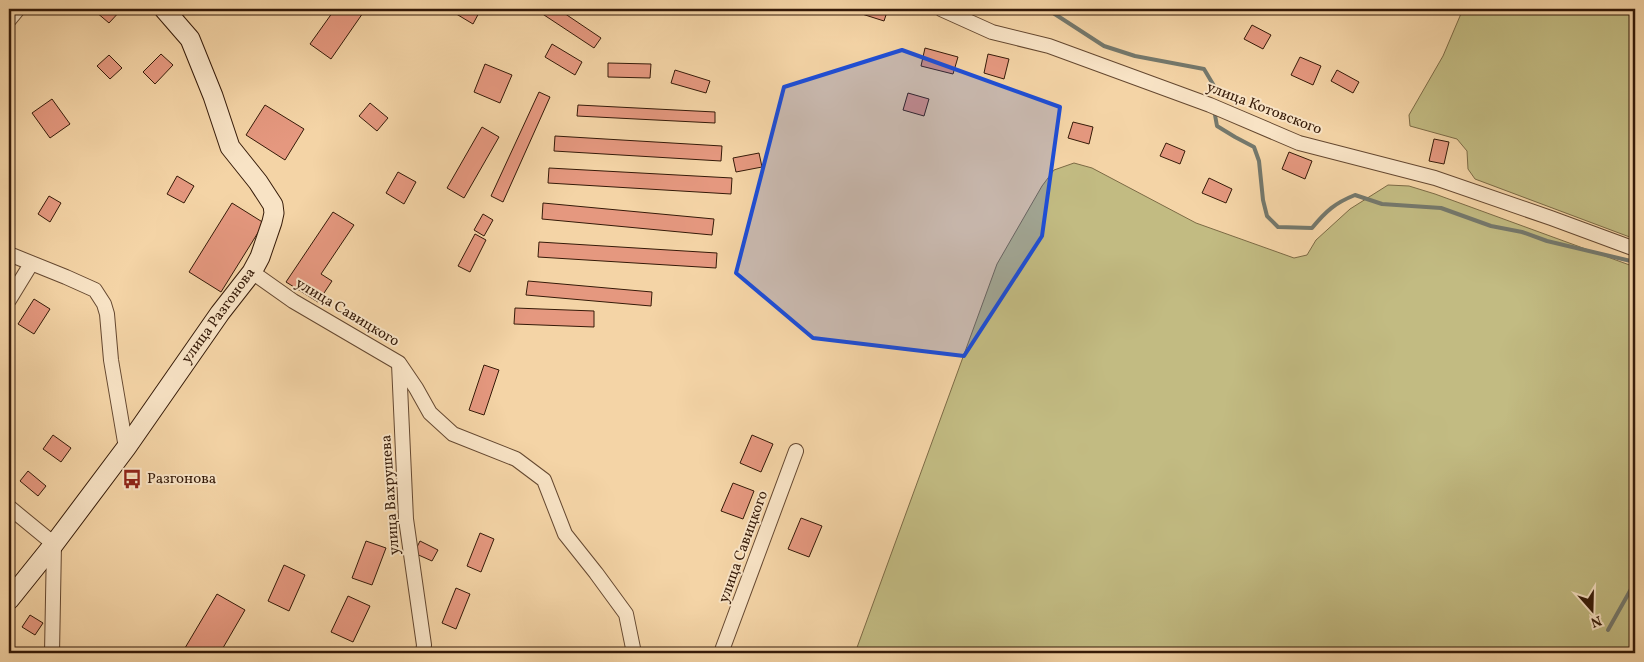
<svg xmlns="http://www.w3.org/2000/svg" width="1644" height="662" font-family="Vollkorn,serif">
<rect width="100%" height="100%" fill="#f4d4a6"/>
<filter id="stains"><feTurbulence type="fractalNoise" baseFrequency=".004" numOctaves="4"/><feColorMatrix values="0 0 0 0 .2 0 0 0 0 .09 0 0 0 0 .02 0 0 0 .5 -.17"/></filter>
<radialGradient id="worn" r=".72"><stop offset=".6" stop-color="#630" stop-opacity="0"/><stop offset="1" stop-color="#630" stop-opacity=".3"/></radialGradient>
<!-- green -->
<g fill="#c2bb82" stroke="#7c6a45">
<polygon points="1463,9 1635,9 1635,239 1475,179 1468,169 1467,151 1457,139 1410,126 1409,115 1443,56"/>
<polygon points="1074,163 1092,168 1196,223 1294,258 1307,255 1316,240 1350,209 1388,185 1409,186 1435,194 1635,267 1635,653 855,653 997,264 1042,186 1054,170"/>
</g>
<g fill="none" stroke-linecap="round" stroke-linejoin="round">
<!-- stream -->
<g stroke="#74786c" stroke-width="4">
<polyline points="1047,9 1104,46 1135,56 1204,69 1220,96"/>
<path d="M1215,115L1217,126L1235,137L1254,147L1259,161L1263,200L1267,216L1278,227L1312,228C1326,211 1335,203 1355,195L1382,204L1441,208L1491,226L1522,232L1547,241L1635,262"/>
<polyline points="1608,630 1635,582 1635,572"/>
</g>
</g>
<!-- building -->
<g fill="#e5987f" stroke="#351a08">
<polygon points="99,9 122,9 109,23 96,12"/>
<polygon points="335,9 365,10 331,59 310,44"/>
<polygon points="448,9 481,9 473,24"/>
<polygon points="535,9 558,9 601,38 594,48"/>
<polygon points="864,9 888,9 884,21 862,14"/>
<polygon points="1252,25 1271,35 1263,49 1244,39"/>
<polygon points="552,44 582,62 575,75 545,57"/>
<polygon points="925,48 958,57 953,74 921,66"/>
<polygon points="161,54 173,65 155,84 143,72"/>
<polygon points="988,54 1009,59 1004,79 984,73"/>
<polygon points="109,55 122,68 110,79 97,66"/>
<polygon points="1300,57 1321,66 1313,85 1291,75"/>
<polygon points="608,63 651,64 650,78 608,77"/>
<polygon points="485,64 512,75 500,103 474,92"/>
<polygon points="675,70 710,81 706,93 671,83"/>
<polygon points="1337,70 1359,82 1353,93 1331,81"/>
<polygon points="539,92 550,97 503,202 491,196"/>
<polygon points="908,93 929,99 924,116 903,110"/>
<polygon points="52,99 70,124 50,138 32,113"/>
<polygon points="370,103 388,118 377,131 359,116"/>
<polygon points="265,105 304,129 285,160 246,135"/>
<polygon points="578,105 715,112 715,123 577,116"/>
<polygon points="1073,122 1093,127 1089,144 1068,138"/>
<polygon points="482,127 499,137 464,198 447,188"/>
<polygon points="555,136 722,146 721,161 554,151"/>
<polygon points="1434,139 1449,142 1444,164 1429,161"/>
<polygon points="1166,143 1185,151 1180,164 1160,156"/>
<polygon points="1289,152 1312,161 1305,179 1282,169"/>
<polygon points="759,153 762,167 736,172 733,158"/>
<polygon points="549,168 732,178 731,194 548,183"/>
<polygon points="398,172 416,182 404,204 386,193"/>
<polygon points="177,176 194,186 184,203 167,194"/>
<polygon points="1209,178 1232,189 1226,203 1202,193"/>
<polygon points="49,196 61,203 50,222 38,214"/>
<polygon points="232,203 264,223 221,292 189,272"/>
<polygon points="543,203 714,219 712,235 542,219"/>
<polygon points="333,212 354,225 321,274 332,281 318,302 286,282"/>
<polygon points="483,214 493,220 484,236 474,230"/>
<polygon points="475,234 486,240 470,272 458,266"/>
<polygon points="539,242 717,253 716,268 538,257"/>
<polygon points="528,281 652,292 651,306 526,295"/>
<polygon points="34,299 50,309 34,334 18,324"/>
<polygon points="515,308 594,311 594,327 514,324"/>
<polygon points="484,365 499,370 484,415 469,410"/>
<polygon points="53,435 71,448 61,462 43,449"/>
<polygon points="752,435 773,444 761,472 740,463"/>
<polygon points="28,471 46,486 38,496 20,481"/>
<polygon points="733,483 754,491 743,519 721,511"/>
<polygon points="801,518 822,526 809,557 788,549"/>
<polygon points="480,533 494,539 481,572 467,566"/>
<polygon points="366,541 386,548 372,585 352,578"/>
<polygon points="420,541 438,550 432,561 414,553"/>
<polygon points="284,565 305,575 289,611 268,601"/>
<polygon points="456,588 470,594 456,629 442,623"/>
<polygon points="217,594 245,610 220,653 182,653"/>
<polygon points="348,596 370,606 353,642 331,632"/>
<polygon points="30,615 43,623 35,635 22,627"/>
</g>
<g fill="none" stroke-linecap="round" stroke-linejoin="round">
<defs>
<g id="street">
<polyline points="941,9 992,32 1049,46 1210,105 1299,143 1435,178 1551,218 1635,249"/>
<polyline points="9,20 18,9"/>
<polyline points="9,254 66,277 95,290 104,304 107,314 111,360 126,448"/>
<polyline points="252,272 293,301 399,363 416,388 430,413 453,434 516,459 544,480 565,534 596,573 626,614 634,653"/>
<polyline points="9,300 31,264"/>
<polyline points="399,364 406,519 424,645 423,653"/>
<polyline points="9,507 54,544 52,653"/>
<polyline points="721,653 796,451"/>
</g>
<polyline id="secondary" points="9,600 54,544 126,448 220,313 252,272 260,257 272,222 274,213 273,205 258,182 230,147 213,96 190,39 164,9"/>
</defs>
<!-- street casing -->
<use href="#street" stroke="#654830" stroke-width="16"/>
<!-- secondary casing -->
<use href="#secondary" stroke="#351a08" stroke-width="21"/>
<!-- street -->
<use href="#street" stroke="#f8e3c5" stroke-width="14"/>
<!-- secondary -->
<use href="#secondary" stroke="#f8e3c5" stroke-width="19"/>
</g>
<!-- marked area -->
<path fill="#1d4ed8" fill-opacity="0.2" stroke="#1d4ed8" stroke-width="4" stroke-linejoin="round" d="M902,50L1060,107L1042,236L964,356L813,338L736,273L784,87Z"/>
<!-- icons -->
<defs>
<symbol id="bus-bare" viewBox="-9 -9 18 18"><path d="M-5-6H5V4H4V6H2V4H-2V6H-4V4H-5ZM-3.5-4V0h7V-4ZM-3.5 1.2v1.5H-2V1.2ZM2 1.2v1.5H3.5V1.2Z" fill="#8f2418" stroke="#f8e3c5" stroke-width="2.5" paint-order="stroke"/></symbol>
</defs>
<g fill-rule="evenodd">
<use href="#bus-bare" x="118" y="465" width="28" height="28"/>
</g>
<g text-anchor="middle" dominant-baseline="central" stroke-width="4" stroke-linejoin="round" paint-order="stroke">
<!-- street labels -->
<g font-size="15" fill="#351a08" stroke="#f8e3c5">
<text transform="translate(1264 109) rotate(21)">улица Котовского</text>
<text transform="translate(347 313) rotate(31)">улица Савицкого</text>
<text transform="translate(219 316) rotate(-54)">улица Разгонова</text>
<text transform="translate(391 495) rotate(-94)">улица Вахрушева</text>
<text transform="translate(744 547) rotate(-70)">улица Савицкого</text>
</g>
<!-- poi labels -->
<g font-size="15" fill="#351a08" stroke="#f8e3c5" text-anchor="start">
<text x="147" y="479">Разгонова</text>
</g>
</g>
<!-- margin -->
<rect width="1644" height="662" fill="none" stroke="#f4d4a6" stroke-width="30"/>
<rect x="10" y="10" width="1624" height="642" fill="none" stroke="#351a08" stroke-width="2.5"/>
<rect x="15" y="15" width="1614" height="632" fill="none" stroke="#351a08"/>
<!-- north arrow -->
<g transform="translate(1592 610) rotate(160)" stroke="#f8e3c5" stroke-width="4" paint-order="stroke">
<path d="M0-4L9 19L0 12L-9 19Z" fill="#351a08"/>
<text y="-8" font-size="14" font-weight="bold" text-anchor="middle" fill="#351a08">N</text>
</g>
<rect width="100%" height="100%" filter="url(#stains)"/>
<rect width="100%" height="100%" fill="url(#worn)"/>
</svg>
